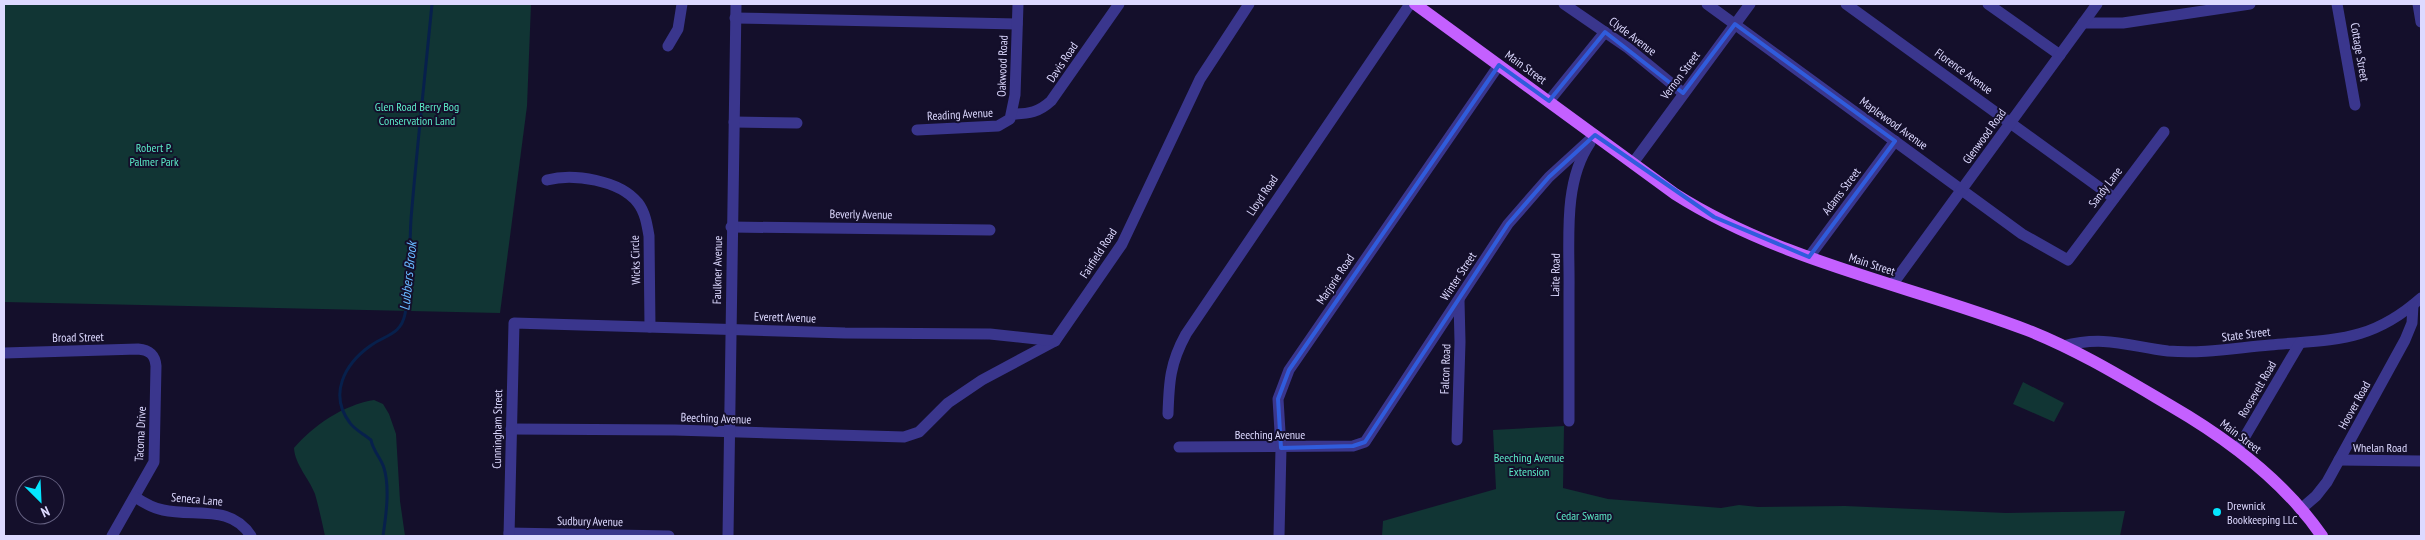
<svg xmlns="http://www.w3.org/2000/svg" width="2425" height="540" font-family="'PT Sans Narrow',sans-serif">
<rect width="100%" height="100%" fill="#140f2b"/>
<!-- green -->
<g fill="#113534">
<polygon points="4,4 531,4 527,106 500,313 4,302"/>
<polygon points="2023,382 2064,403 2054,422 2013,404"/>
<path d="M374,400L383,404L389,414L396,434L400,501L405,536H325C322,522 319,508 315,494C309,478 295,465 294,448C314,425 343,405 374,400Z"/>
<polygon points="1564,426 1563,488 1608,499 1721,508 1739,505 1758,507 1845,506 2006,513 2125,511 2120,536 1382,536 1383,521 1496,489 1493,430"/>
</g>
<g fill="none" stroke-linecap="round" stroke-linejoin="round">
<!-- stream -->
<path stroke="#07204c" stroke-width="3" d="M383,536C386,516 390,488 384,468C381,458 373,451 371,440C364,434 355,430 350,423C328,394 345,364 370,346C385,335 401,335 405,314C411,284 409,250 411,219C417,147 425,76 432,4"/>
<!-- minor -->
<g stroke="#3a368d" stroke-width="11">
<polyline points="1564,4 1628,48 1683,93"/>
<polyline points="1707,4 2022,234 2068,260 2164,132"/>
<polyline points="1846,4 2114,198"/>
<polyline points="1988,4 2060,55"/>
<polyline points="2337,4 2355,105"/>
<polyline points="2418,4 2421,22"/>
<polyline points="735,18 1017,24"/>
<polyline points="2083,23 2123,23 2250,4"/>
<polyline points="668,46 678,29 682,4"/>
<polyline points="1549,101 1605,32"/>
<path d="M1013,114C1029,114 1039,112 1051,101L1119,4"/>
<polyline points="734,122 797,123"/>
<polyline points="917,130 998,126 1010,119 1015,95 1018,4"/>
<polyline points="1633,163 1750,4"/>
<path d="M547,180C573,173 620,180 638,203C645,212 647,224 649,236L650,327"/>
<polyline points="731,227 990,230"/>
<polyline points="1809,257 1895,141"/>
<polyline points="1892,285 2097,4"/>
<path d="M2063,346C2105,335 2128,346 2168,351C2203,354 2235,348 2270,345C2334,339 2370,343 2421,298"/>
<path d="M4,353L138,349C149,350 155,354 156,366L154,462L112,536"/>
<path d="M1168,414C1169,382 1170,363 1186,334L1410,4"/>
<path d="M1569,421C1569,378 1569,335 1569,292C1570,244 1562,184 1590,143"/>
<polyline points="511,429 675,430 904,437 919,432 948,403 982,380 1055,341 1122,244 1200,79 1249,4"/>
<polyline points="1457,440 1460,342 1459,300"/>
<polyline points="1179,447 1353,446 1365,442 1508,224 1549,177 1595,135"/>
<polyline points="2237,450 2300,343"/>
<polyline points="2339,460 2421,461"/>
<path d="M135,497C144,503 153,508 163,510C195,517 231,504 251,536"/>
<polyline points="2301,509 2316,496 2327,482 2405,340 2412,323 2413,305"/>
<polyline points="509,533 669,536"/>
<polyline points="509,536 514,323 845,333 990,334 1055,341"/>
<polyline points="728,536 736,4"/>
<polyline points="1279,536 1281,448 1278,399 1289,370 1499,65"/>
</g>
<!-- major -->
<path stroke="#c460ff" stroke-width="12" d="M1415,4L1675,194C1782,262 1910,285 2027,330C2078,350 2125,379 2171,406C2228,439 2284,481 2322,536"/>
</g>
<!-- marked area -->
<path fill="none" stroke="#305cdc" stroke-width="4" stroke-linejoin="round" d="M1735,24L1895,141L1809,257L1714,217L1595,135L1549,177L1508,224L1365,442L1353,446L1281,448L1278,399L1289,370L1499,65L1549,101L1605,32L1683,93Z"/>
<!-- markers -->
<circle fill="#05e6ff" stroke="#140f2b" stroke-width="2" cx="2217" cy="512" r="5"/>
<g text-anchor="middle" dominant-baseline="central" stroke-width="4" stroke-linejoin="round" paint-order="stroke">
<!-- street labels -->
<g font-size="12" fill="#ddd9ff" stroke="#140f2b">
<text transform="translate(1633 36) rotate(37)">Clyde Avenue</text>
<text transform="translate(2360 52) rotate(80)">Cottage Street</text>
<text transform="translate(1062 62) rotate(-56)">Davis Road</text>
<text transform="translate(1002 66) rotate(-88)">Oakwood Road</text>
<text transform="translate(1526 67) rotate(36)">Main Street</text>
<text transform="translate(1964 71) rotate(36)">Florence Avenue</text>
<text transform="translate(1680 75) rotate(-53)">Vernon Street</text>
<text transform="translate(960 114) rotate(-3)">Reading Avenue</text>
<text transform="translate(1894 123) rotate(36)">Maplewood Avenue</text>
<text transform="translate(1984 136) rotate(-54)">Glenwood Road</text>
<text transform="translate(2105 187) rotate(-53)">Sandy Lane</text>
<text transform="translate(1841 191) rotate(-53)">Adams Street</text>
<text transform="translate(1262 195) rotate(-56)">Lloyd Road</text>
<text transform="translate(861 214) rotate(1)">Beverly Avenue</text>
<text transform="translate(1098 253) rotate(-57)">Fairfield Road</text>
<text transform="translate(635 260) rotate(-92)">Wicks Circle</text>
<text transform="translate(1872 264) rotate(18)">Main Street</text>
<text transform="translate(717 270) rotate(-89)">Faulkner Avenue</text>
<text transform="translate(1555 275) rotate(-89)">Laite Road</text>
<text transform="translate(1458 276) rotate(-57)">Winter Street</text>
<text transform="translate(1335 279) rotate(-56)">Marjorie Road</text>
<text transform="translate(785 317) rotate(2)">Everett Avenue</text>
<text transform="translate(2246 334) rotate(-7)">State Street</text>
<text transform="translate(78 337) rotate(-1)">Broad Street</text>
<text transform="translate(1445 369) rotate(-88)">Falcon Road</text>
<text transform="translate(2257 389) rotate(-60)">Roosevelt Road</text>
<text transform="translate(2354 405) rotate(-61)">Hoover Road</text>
<text transform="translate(716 418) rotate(2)">Beeching Avenue</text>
<text transform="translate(497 429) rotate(-89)">Cunningham Street</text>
<text transform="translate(140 434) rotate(-87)">Tacoma Drive</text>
<text x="1270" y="434">Beeching Avenue</text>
<text transform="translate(2241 436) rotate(37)">Main Street</text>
<text x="2380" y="447">Whelan Road</text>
<text transform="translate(197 499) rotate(5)">Seneca Lane</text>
<text transform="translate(590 521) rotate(1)">Sudbury Avenue</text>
</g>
<!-- park labels -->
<g font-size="12" fill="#5be9c6" stroke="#140f2b">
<text x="417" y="106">Glen Road Berry Bog<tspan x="417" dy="14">Conservation Land</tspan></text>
<text x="154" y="147">Robert P.<tspan x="154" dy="14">Palmer Park</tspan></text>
<text x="1529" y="457">Beeching Avenue<tspan x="1529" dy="14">Extension</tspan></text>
<text x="1584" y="515">Cedar Swamp</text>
</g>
<!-- poi labels -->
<g font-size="12" fill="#ddd9ff" stroke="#140f2b" text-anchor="start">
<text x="2227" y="505">Drewnick<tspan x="2227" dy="14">Bookkeeping LLC</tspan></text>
</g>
<!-- water labels -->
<g font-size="14" font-style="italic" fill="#67b8ff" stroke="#140f2b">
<text transform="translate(408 276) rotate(-84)">Lubbers Brook</text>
</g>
</g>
<!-- border -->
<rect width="2425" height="540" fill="none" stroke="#ddd9ff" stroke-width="10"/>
<!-- north arrow -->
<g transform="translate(40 500) rotate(156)"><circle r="24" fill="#140f2b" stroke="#646080"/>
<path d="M0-4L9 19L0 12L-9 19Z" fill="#05e6ff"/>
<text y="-8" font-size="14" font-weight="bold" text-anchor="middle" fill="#ddd9ff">N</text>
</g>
</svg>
